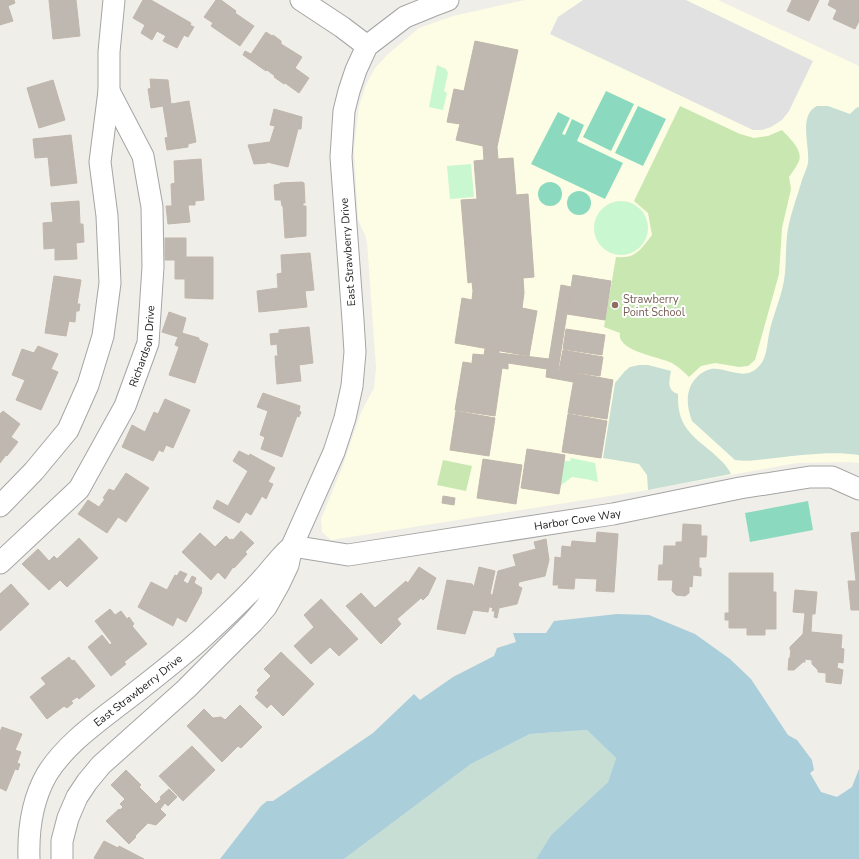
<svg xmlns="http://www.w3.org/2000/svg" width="859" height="859" font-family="'Nunito Sans',sans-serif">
<rect width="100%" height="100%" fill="#f0eee8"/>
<!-- education -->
<polygon fill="#fcfde4" points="525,0 718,0 859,66 859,463 848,462 797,463 648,490 331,540 322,532 321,519 342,468 361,412 374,388 376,368 367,242 365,235 358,220 354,149 359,106 366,85 375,68 388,54 419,28 453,16"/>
<!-- grass -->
<g fill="#c9e7b1">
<path d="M680,106L740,134L754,138L768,136L782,130C789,138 805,151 798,163C796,168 792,172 789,177L791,189L782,228L779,274L755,360L748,366L739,367L715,363L701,366L689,377C684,372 679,367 672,363C660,357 616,351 620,333L604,327L616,257C636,259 641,249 652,235L648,213L634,201Z"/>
<polygon points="443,460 472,466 466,491 437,485"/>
</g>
<!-- wetland -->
<g fill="#c6ded4">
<path d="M817,106H828L850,114L856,108L859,107V455C833,451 802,455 775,458C762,459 749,462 735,460L692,421C686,405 685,388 698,376C701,373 707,370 711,369C728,367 745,383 760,365C767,357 767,344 769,334C772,319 778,305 782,290C787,272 785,254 787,236C789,217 797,198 802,180C804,174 807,168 808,163C810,146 798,115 817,106Z"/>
<path d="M639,365H648L671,371C669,381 667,391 678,394C677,426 691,435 713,453C721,461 726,464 731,474L648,490L647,475L639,464L603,458L615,383L625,371L630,367Z"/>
<polygon points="587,730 616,758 608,782 551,835 536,859 344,859 471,764 530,734"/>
</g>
<!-- park -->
<g fill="#c9f7cf">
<polygon points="437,65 446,69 448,73 444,91 447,93 443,110 429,107"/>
<polygon points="471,164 474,197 450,199 447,166"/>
<circle cx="621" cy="228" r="27"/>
<polygon points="571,458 595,463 598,482 586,479 572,477 560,486 564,461 570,461"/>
</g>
<!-- pitch -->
<g fill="#8bdac0">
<polygon points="606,91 634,104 611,151 583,137"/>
<polygon points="638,106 666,119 643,166 615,153"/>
<polygon points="558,112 570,118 562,134 565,135 572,119 584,125 577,141 623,163 605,199 531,164"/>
<circle cx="550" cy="194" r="12"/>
<circle cx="579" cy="203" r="12"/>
<polygon points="808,501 813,530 750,542 745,513"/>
</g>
<!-- parking -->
<polygon fill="#e1e1e1" points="583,0 686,0 813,61 789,111 782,120 771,127 762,130 753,130 550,34 558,17"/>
<!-- water -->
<polygon fill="#abcedb" points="617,614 649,615 695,634 730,659 751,679 788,735 797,740 812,760 814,770 810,773 821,792 837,797 852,787 859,769 859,859 536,859 551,835 608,782 616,758 587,730 530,734 471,764 344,859 220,859 261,806 267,801 273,801 373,733 414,694 420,700 453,677 494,656 497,648 516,642 513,633 546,633 554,621"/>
<!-- building -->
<g fill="#beb8b1" stroke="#c1b6ab">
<polygon points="0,0 14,0 15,3 8,6 13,21 0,25"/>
<polygon points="49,0 76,0 80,36 53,39"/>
<polygon points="143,0 151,0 191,23 190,25 194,27 188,37 184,35 177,48 163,41 166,36 157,31 152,40 141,33 145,25 133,18"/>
<polygon points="216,0 221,0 236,11 235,13 254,26 240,46 211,26 213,23 204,17"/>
<polygon points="792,0 819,0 809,21 787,11"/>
<polygon points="830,0 859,0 859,21 855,29 833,19 837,10 828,5"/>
<polygon points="266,32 272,36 273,35 281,41 281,44 302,57 295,68 309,78 299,93 285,83 284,84 274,77 275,76 267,70 266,71 243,55 245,51 251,54"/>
<polygon points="475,41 518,50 497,147 498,159 513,158 516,195 528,194 534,277 523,278 524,293 522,308 537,311 529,356 455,343 462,298 472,300 473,291 472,282 468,283 461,200 477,199 474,161 484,160 483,146 456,140 460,124 447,122 454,89 464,91"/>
<polygon points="150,79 168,80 171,104 189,101 196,142 188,144 188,147 167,150 165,138 168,137 163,106 151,108 148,89 151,88"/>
<polygon points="53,80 65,120 39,128 27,88"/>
<polygon points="274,109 302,117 301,129 298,129 288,167 267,162 267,163 254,164 248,145 270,142 275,126 270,125"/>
<polygon points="71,135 77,183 51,186 48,157 35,158 33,139"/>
<polygon points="201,159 204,200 195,201 195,205 188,205 190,222 168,224 166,206 172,206 171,184 175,183 174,161"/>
<polygon points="302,182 304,183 305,203 303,203 303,206 306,206 306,236 285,238 283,206 282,206 281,200 275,200 274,185 280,184 280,183"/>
<polygon points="79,201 80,224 83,224 84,242 76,243 77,259 55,260 55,248 44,249 43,223 53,222 51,203"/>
<polygon points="165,238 186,238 186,257 213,257 213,299 185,298 185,279 175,279 175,260 165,260"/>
<polygon points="310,253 314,290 305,291 307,307 259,312 257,291 278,288 277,274 282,273 281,255"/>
<polygon points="573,275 611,281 605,320 567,314"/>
<polygon points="54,276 81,280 77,304 80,304 79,311 76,311 75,322 69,321 66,336 45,333"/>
<polygon points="561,285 571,287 558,370 575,372 573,382 546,377 547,369 508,363 508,369 472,363 473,354 484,355 485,349 499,351 499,353 549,359"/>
<polygon points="169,312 186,318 182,333 199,338 199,340 208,344 195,383 169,375 179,347 175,345 178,337 162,332"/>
<polygon points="309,327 313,363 299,365 301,381 277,384 275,356 278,356 277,344 271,345 270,334 279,333 279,330"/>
<polygon points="566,329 605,335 602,355 563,349"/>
<polygon points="38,346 58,354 51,369 58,372 41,410 16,400 25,380 12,375 22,349 34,353"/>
<polygon points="563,350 603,357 600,376 559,370"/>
<polygon points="463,362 502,368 495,416 455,410"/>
<polygon points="575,373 613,380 607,419 568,413"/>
<polygon points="263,393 300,406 299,411 301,412 299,417 297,416 282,457 261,449 265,437 260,435 268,411 257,407"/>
<polygon points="165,399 190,410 173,448 166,445 163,452 159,450 153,461 122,447 132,425 145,432 154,412 158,414"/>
<polygon points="3,411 20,424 11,437 18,442 7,456 6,455 0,463 0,414"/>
<polygon points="456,411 495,418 489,456 450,450"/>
<polygon points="568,414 607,421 601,458 562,452"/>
<polygon points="527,449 565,455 559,494 521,488"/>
<polygon points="239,451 249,456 250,454 275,468 268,482 273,484 266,499 262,496 251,515 246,512 239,523 213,508 217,500 228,506 248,471 233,461"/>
<polygon points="483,459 522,465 516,504 477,498"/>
<polygon points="126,473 149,488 126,522 118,517 107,533 78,514 88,500 99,507 105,499 103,498 109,489 114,491"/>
<polygon points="443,496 455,498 454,505 442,503"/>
<polygon points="683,524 701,525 701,536 707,536 706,557 699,557 699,568 701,568 701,576 693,575 692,587 689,586 689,593 685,596 676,595 672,591 673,580 658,580 659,565 663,565 664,546 676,546 676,542 682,542"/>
<polygon points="241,531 254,543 245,552 247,554 234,568 233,567 225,579 218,572 211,580 182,552 200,533 215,547 226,536 230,540 232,539 233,540"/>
<polygon points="597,532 618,534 614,592 596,591 597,579 575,578 574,589 558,588 559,585 553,585 555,557 561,558 562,546 571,547 572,541 596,543"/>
<polygon points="859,532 859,610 851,610 848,581 856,581 851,533"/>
<polygon points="79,538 98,558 67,587 60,580 49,590 22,564 38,549 49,561 54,556 57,559"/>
<polygon points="546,539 549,560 545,576 519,582 518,586 522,588 517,604 499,608 497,618 494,617 495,611 492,611 493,608 490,607 498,571 516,566 513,555 536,549 534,542"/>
<polygon points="419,567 436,578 428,595 423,600 421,598 397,619 401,624 381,644 346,606 361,593 375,608 406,581 408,583"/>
<polygon points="479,567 495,571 490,594 492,595 488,612 473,610 465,634 437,629 447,580 472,584 474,587"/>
<polygon points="180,571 187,574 183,581 188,584 192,576 196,578 194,583 202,588 201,591 202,592 186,622 177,617 173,626 138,607 151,582 167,590 175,575 177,576"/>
<polygon points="729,573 773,573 773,592 776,592 776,629 765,629 765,635 747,635 747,628 729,628 729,620 725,620 725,613 729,613"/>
<polygon points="11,584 29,604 0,631 0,594"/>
<polygon points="795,590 817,592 815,614 812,614 811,632 842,635 841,648 844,649 843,663 838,662 837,668 843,670 841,684 826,682 826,673 818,672 818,670 812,664 812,660 805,659 805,662 803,662 794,670 788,670 789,658 790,658 791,650 790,650 790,647 803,634 805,613 793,612"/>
<polygon points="321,599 358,639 339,656 330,647 311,664 294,646 314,627 304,615"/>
<polygon points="110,609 115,615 121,611 127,619 129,617 134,624 132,626 147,644 124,662 126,664 111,676 88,647 102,635 110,645 112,643 95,621"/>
<polygon points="281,652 314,684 283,716 271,704 267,708 255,697 259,693 257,690 271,676 264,669"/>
<polygon points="69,657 72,661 74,660 95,686 79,699 77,697 71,701 73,703 67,708 64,706 47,719 30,697 46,684 41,678"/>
<polygon points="240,705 262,727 241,748 238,746 222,762 187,726 204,709 213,718 221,717 225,720"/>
<polygon points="2,727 22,734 15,750 21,752 17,763 20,764 18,770 15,769 6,791 0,788 0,732"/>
<polygon points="192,746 215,770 183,801 159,776"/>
<polygon points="126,770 141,785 139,787 156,804 161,799 160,797 169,789 177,797 168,806 165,803 160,809 166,815 156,825 148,823 135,836 136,837 129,844 106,821 119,809 120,810 123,807 120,804 125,799 111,785"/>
<polygon points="104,841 118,848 119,846 144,859 96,859 94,858"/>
</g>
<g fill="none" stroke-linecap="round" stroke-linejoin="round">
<defs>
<g id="minor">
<polyline points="301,0 342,27 367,46"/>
<polyline points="0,506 34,471 68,430 88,385 103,336 110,283 107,216 100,162 109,91 109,52 114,0"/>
<path id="s1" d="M292,546L348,555L613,514L740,488L810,477H832L859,489"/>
<path id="s2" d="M0,563L79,489L125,406L148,343L153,267L152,207L143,156L109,91"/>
<path id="s3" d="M29,859C28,830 32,800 47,774C65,745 95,724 122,703C148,683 175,662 200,640C222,620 245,599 265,576C273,567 280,557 289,549"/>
<polyline points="62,859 62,841 68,818 77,797 87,782 101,765 186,689 253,622 266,607 279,584 288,565 292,546 334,452 345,418 352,386 355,352 353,320 341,157 344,111 349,91 356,70 367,46 405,17 432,6 448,0"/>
</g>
</defs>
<!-- minor casing -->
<use href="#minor" stroke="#a5a5a5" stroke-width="23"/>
<!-- minor -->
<use href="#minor" stroke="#fff" stroke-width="21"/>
</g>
<!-- markers -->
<circle fill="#8d6e63" stroke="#fff" stroke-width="1.5" cx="615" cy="305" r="4"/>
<g text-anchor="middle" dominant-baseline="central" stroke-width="4" stroke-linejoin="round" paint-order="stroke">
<!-- street labels -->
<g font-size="11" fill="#212121" stroke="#fff">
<text transform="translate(348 252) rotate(-94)">East Strawberry Drive</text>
<text stroke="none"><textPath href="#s2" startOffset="266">Richardson Drive</textPath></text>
<text stroke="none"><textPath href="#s1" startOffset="289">Harbor Cove Way</textPath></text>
<text stroke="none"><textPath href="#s3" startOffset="212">East Strawberry Drive</textPath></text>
</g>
<!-- education labels -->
<g font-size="11" fill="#785e54" stroke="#fff" text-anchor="start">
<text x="623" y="299">Strawberry<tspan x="623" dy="13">Point School</tspan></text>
</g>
</g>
</svg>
